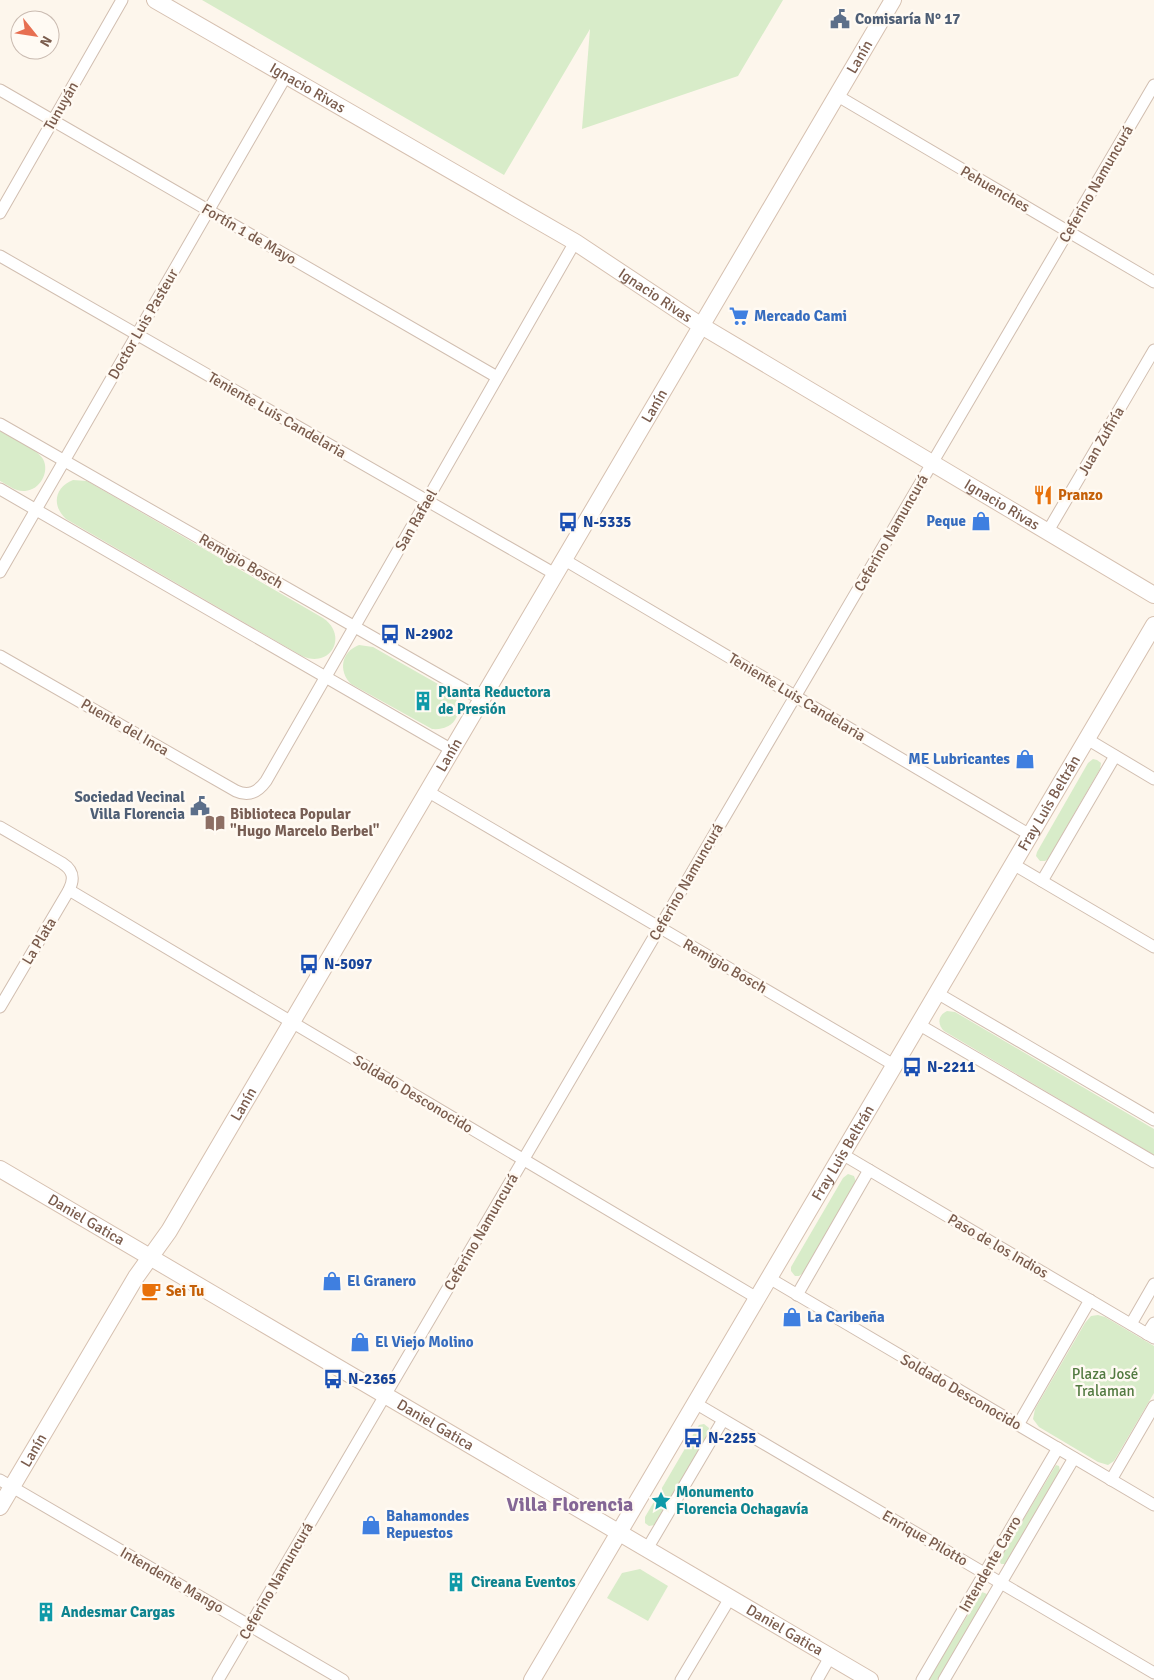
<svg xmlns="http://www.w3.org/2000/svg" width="1154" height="1680" font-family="Signika,sans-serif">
<rect width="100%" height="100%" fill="#fdf6ec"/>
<!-- green -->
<g fill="#d8ecc9">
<polygon points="202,0 783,0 738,76 582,129 590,29 504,175"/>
<path d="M0,431C11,438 36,448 43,459C50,472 40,490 25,491C16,492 8,485 0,481Z"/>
<path d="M73,480L87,481L323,618C349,636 330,669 302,656L66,519C51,505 55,487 73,480Z"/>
<path d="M359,645L373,647L452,692C466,711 455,731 432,729L351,684C338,671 341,652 359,645Z"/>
<polygon points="1093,759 1097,760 1101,763 1100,769 1048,859 1045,861 1040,861 1036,856 1037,852 1088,763"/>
<path d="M947,1011L955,1012L1154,1129V1155L944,1031C937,1024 938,1015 947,1011Z"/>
<polygon points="848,1174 854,1176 856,1182 803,1273 799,1276 795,1276 791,1271 791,1267 843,1178"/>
<polygon points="1098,1315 1105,1317 1154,1346 1154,1393 1114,1461 1108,1465 1098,1462 1039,1427 1033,1419 1035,1409 1085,1323 1091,1316"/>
<polygon points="704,1424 709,1428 708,1434 655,1525 649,1526 645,1523 645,1517 697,1428 699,1425"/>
<polygon points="1056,1465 1059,1466 1060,1471 1005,1564 1001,1564 999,1560"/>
<polygon points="640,1569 668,1586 648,1621 607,1598 622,1573"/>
<polygon points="982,1592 987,1594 986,1598 937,1680 928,1680"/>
</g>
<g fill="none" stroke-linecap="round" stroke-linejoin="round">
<defs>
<g id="street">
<polyline points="0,90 497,377"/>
<polyline points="836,95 1154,282"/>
<polyline points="0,213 122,0"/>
<polyline points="0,256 555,574"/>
<polyline points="0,424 481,699"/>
<polyline points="0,489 452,750"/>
<polyline points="1048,531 1154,350"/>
<polyline points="563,559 1030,835"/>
<polyline points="0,572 286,76"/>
<path d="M0,656L236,791C249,797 258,792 266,781L575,242"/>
<polyline points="1087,739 1154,779"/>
<polyline points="427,791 894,1065"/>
<path d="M0,827L62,863C73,870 75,878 69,890L0,1007"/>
<polyline points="1013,864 1154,947"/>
<polyline points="1042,881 1115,756"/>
<polyline points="69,890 757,1298"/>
<polyline points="937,993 1154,1120"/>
<polyline points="918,1024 1154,1162"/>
<polyline points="842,1154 1154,1338"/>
<polyline points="769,1278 1154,1505"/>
<polyline points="797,1295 869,1170"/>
<polyline points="1131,1324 1154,1284"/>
<polyline points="1147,1334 1154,1323"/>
<polyline points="695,1403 1154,1673"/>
<polyline points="1018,1425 1090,1300"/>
<polyline points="0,1480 343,1680"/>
<polyline points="1111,1480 1154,1406"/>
<polyline points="647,1549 723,1420"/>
<polyline points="218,1680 1154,85"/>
<polyline points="681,1680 730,1598"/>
<polyline points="817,1680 830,1657"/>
<polyline points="922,1680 1058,1448"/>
<polyline points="944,1680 1074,1458"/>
</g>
<g id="secondary">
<path id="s1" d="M155,0L575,242L700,325L1154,595"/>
<path id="s2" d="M0,1169L870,1680"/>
<path id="s3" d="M0,1507L136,1277L169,1231L893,0"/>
<path id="s4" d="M532,1680L1154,625"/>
</g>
</defs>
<!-- street casing -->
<use href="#street" stroke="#d1beb0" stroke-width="13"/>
<!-- secondary casing -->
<use href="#secondary" stroke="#d6c0b0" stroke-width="18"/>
<!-- street -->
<use href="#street" stroke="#fff" stroke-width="11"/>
<!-- secondary -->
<use href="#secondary" stroke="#fff" stroke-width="16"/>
</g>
<!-- icons -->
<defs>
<symbol id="civic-bare" viewBox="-9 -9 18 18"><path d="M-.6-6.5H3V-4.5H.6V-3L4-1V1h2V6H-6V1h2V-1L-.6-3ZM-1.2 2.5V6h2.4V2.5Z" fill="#5c6f8a" stroke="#fffaf3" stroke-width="2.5" paint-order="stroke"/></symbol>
<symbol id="supermarket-bare" viewBox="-9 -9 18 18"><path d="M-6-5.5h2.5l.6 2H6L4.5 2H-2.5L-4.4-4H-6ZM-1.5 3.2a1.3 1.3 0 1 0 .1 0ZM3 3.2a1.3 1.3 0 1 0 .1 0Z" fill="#3f7fe0" stroke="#fffaf3" stroke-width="2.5" paint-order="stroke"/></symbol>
<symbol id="restaurant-bare" viewBox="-9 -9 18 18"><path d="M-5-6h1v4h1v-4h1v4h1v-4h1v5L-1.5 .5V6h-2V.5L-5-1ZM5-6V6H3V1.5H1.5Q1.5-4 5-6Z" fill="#e8710a" stroke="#fffaf3" stroke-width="2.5" paint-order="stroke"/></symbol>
<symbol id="shop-bare" viewBox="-9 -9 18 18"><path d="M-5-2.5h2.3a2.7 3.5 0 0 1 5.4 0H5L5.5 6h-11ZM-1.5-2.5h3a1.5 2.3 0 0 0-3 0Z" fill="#3f7fe0" stroke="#fffaf3" stroke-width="2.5" paint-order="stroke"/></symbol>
<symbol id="bus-bare" viewBox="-9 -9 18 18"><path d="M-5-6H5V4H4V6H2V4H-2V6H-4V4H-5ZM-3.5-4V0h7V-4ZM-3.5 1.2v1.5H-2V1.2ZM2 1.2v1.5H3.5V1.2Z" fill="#1a4fb4" stroke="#fffaf3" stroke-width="2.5" paint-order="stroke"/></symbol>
<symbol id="building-bare" viewBox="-9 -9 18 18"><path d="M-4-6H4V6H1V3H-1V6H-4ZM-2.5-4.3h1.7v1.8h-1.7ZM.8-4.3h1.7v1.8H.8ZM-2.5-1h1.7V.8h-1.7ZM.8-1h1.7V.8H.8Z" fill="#0f9aa8" stroke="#fffaf3" stroke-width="2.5" paint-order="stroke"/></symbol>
<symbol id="library-bare" viewBox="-9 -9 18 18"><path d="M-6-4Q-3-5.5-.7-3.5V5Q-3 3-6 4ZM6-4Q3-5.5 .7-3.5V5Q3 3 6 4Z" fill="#8d6e63" stroke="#fffaf3" stroke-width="2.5" paint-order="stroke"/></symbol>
<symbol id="cafe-bare" viewBox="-9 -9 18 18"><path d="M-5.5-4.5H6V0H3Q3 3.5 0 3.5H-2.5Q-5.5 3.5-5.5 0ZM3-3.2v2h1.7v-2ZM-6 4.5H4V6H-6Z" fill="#e8710a" stroke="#fffaf3" stroke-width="2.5" paint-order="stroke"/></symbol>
<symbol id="sight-bare" viewBox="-9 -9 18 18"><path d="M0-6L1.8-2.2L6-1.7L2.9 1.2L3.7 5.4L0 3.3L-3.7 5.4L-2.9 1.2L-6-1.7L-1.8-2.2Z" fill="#0f9aa8" stroke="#fffaf3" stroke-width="2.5" paint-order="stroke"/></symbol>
</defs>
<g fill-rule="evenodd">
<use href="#civic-bare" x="826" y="5" width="28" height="28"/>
<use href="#supermarket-bare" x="725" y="302" width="28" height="28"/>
<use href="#restaurant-bare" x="1029" y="481" width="28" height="28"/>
<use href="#shop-bare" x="967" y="507" width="28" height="28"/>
<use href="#bus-bare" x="554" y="508" width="28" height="28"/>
<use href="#bus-bare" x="376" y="620" width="28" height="28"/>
<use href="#building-bare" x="409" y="687" width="28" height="28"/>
<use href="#shop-bare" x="1011" y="745" width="28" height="28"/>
<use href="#civic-bare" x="186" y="792" width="28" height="28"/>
<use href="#library-bare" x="201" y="809" width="28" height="28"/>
<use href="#bus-bare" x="295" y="950" width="28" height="28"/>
<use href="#bus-bare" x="898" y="1053" width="28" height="28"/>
<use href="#shop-bare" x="318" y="1267" width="28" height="28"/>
<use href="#cafe-bare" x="137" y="1277" width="28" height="28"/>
<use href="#shop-bare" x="778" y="1303" width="28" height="28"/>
<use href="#shop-bare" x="346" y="1328" width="28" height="28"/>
<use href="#bus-bare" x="319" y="1365" width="28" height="28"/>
<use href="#bus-bare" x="679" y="1424" width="28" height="28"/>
<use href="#sight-bare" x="647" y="1487" width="28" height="28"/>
<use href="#shop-bare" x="357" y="1511" width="28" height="28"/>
<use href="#building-bare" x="442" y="1568" width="28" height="28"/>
<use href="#building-bare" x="32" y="1598" width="28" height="28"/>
</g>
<g text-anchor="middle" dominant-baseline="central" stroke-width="5" stroke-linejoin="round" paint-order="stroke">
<!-- service labels -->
<g font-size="15" font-weight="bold" fill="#4e5e75" stroke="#fffaf3" text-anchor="start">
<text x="855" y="19">Comisaría N° 17</text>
<text x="185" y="797" text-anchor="end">Sociedad Vecinal<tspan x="185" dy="17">Villa Florencia</tspan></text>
</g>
<!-- street labels -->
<g font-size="15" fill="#7a5c4d" stroke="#fffaf3">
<text stroke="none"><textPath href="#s3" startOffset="1686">Lanín</textPath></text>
<text stroke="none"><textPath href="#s1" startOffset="176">Ignacio Rivas</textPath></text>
<text transform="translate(61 106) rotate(-60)">Tunuyán</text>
<text transform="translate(1096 184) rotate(-60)">Ceferino Namuncurá</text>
<text transform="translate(995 189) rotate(30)">Pehuenches</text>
<text transform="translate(249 234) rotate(30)">Fortín 1 de Mayo</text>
<text stroke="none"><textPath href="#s1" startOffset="581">Ignacio Rivas</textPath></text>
<text transform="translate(143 324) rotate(-60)">Doctor Luis Pasteur</text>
<text stroke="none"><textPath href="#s3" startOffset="1281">Lanín</textPath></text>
<text transform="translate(277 415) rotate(30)">Teniente Luis Candelaria</text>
<text transform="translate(1101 441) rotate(-60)">Juan Zufiría</text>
<text stroke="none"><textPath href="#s1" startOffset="986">Ignacio Rivas</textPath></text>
<text transform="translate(416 520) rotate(-60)">San Rafael</text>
<text transform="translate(891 533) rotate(-60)">Ceferino Namuncurá</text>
<text transform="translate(241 561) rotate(30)">Remigio Bosch</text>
<text transform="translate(797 697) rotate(31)">Teniente Luis Candelaria</text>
<text transform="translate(125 727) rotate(30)">Puente del Inca</text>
<text stroke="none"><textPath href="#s3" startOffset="876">Lanín</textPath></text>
<text stroke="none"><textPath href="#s4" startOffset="1018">Fray Luis Beltrán</textPath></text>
<text transform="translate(686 882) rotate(-60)">Ceferino Namuncurá</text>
<text transform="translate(39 941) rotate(-59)">La Plata</text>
<text transform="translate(725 966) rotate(30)">Remigio Bosch</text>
<text transform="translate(413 1094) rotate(31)">Soldado Desconocido</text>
<text stroke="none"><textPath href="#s3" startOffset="471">Lanín</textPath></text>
<text stroke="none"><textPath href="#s4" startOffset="612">Fray Luis Beltrán</textPath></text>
<text stroke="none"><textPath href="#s2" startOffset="100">Daniel Gatica</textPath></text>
<text transform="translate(481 1232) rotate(-60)">Ceferino Namuncurá</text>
<text transform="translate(998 1246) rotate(30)">Paso de los Indios</text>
<text transform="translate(961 1392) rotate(30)">Soldado Desconocido</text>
<text stroke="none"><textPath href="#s2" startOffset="505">Daniel Gatica</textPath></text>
<text stroke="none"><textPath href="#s3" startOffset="66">Lanín</textPath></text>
<text transform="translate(925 1538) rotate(30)">Enrique Pilotto</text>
<text transform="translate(990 1564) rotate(-60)">Intendente Carro</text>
<text transform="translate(172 1580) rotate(30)">Intendente Mango</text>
<text transform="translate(276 1581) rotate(-60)">Ceferino Namuncurá</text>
<text stroke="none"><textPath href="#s2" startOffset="910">Daniel Gatica</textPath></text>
</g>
<!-- shop labels -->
<g font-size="15" font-weight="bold" fill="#366cbe" stroke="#fffaf3" text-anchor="start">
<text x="754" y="316">Mercado Cami</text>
<text x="966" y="521" text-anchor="end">Peque</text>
<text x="1010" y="759" text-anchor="end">ME Lubricantes</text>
<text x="347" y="1281">El Granero</text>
<text x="807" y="1317">La Caribeña</text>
<text x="375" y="1342">El Viejo Molino</text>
<text x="386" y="1516">Bahamondes<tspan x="386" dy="17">Repuestos</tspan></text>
</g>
<!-- food labels -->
<g font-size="15" font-weight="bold" fill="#c56008" stroke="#fffaf3" text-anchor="start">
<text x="1058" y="495">Pranzo</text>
<text x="166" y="1291">Sei Tu</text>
</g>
<!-- transit labels -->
<g font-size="15" font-weight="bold" fill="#164399" stroke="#fffaf3" text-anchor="start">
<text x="583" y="522">N-5335</text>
<text x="405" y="634">N-2902</text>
<text x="324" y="964">N-5097</text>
<text x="927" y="1067">N-2211</text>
<text x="348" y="1379">N-2365</text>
<text x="708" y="1438">N-2255</text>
</g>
<!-- culture labels -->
<g font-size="15" font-weight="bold" fill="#0d838f" stroke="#fffaf3" text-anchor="start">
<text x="438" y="692">Planta Reductora<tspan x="438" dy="17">de Presión</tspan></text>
<text x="676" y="1492">Monumento<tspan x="676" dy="17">Florencia Ochagavía</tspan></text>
<text x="471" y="1582">Cireana Eventos</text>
<text x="61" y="1612">Andesmar Cargas</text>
</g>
<!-- education labels -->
<g font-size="15" font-weight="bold" fill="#785e54" stroke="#fffaf3" text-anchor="start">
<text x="230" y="814">Biblioteca Popular<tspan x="230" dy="17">"Hugo Marcelo Berbel"</tspan></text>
</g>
<!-- park labels -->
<g font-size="15" fill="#537a41" stroke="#fffaf3">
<text x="1105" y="1374">Plaza José<tspan x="1105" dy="17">Tralaman</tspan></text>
</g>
<!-- district labels -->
<g font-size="20" font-weight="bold" fill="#846695" stroke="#fffaf3">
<text x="570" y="1504">Villa Florencia</text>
</g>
</g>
<!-- north arrow -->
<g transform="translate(35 35) rotate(120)"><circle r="24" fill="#fffaf3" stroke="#cabbb1"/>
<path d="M0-4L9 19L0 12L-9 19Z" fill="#e76f51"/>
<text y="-8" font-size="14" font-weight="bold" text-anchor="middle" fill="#7a5c4d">N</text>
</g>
</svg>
